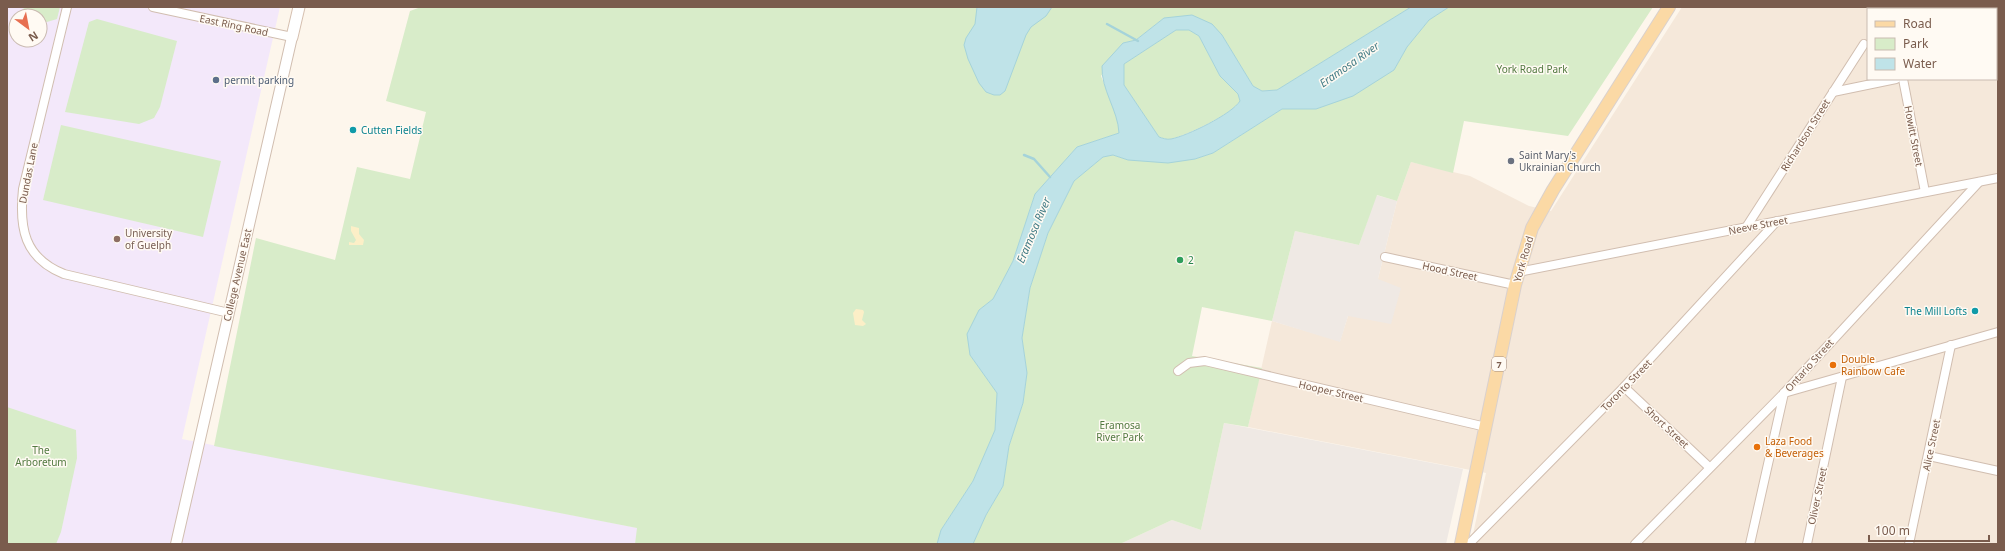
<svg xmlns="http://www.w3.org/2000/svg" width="2005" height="551" font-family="'Noto Sans',sans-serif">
<rect width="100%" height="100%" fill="#fdf6ec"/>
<!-- residential -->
<path fill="#f5e8da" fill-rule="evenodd" d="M1682,7H1998V544H1471L1486,473L1248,427L1272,321L1340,341L1348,316L1378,279L1397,201L1411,162L1470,176L1529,206L1551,211ZM1868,9H1996V79H1868Z"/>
<!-- industrial -->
<g fill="#efe9e4">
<polygon points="1376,195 1397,201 1378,279 1401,288 1391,324 1348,316 1340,342 1272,321 1295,231 1359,245"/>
<polygon points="1224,423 1463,469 1446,544 1120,544 1172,520 1201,530"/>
</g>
<!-- education -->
<path fill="#f3e8fa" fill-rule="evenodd" d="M7,7H280L182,439L638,528L635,544H7ZM16,16H40V40H16Z"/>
<!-- green -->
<g fill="#d8ecc9">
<polygon points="24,7 60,7 57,19 47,22 40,20 40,16 22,15"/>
<polygon points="421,7 1411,7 1277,90 1262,91 1253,86 1222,35 1164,18 1136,40 1123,43 1101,76 1119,120 1119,133 1077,147 1035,194 1013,261 993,299 979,310 970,355 997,393 995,430 973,481 941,530 937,544 635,544 637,528 214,446 256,238 335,260 357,167 410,179 426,112 386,101 410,11"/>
<polygon points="1449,7 1653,7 1568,136 1464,121 1453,173 1411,162 1397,201 1377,195 1359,245 1295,231 1272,321 1202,307 1192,356 1262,368 1248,427 1224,423 1201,530 1172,520 1120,544 973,544 986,515 1003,486 1009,446 1023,403 1027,373 1022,338 1030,288 1048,233 1074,181 1103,157 1113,155 1128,160 1195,159 1213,153 1282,109 1316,109 1394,70 1407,47 1429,20"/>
<polygon points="97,19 177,41 160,107 154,118 139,124 65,112 89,22"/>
<path d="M1176,30H1189L1199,36L1220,76L1238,94L1240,101C1232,114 1187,135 1171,139C1167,140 1163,138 1159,137L1124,85V64Z"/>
<polygon points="61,125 221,161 203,237 43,200"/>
<polygon points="7,407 76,430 77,458 61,532 56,544 7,544"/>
</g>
<!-- sand -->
<g fill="#fcefc7">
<polygon points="351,226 359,228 359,234 364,240 363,245 349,245 349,242 354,243 356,240 351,231"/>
<polygon points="856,309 863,310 864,312 862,320 866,324 863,326 855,325 853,313"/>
</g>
<!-- water -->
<g fill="#bfe3e8" stroke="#a5d3da" fill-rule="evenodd">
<polygon points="977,7 1052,7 1046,16 1031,27 1026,35 1005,91 1000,95 994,95 986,92 979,83 968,59 964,45 966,38 975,24"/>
<path d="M1411,7H1449L1429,20L1407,47L1394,70L1353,96L1316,109H1282L1213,153L1195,159L1168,163L1128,160L1113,155L1103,157L1074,181L1048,233L1030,288L1022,338L1027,373L1023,403L1009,446L1003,486L986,515L973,544H937L941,530L973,481L995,430L997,393L970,355L967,334L979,310L993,299L1013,261L1035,194L1077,147L1119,133C1118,110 1101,90 1102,66L1123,43L1136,40L1164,18L1192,15L1212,24L1222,35L1253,86L1262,91L1277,90ZM1176,30H1189L1199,36L1220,76L1238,94L1240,101C1232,114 1187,136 1171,139C1167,140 1162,138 1159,137L1124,85V64Z"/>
</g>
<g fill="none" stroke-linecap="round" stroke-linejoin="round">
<!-- stream -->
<g stroke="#a5d3da" stroke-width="2.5">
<polyline points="1107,24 1138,41"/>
<polyline points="1024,155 1034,159 1050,177"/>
</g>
<defs>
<g id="minor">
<path d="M67,7L23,189C19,228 24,258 64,274L229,313"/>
<polyline points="153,7 292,37"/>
<polyline points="1938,9 1938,7"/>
<polyline points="1903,79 1925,192"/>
<polyline points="1833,92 1896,79"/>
<polyline points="1747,226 1864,44"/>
<polyline points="1385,257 1515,285"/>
<polyline points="1518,272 1998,178"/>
<polyline points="1178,371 1189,363 1205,361 1486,427"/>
<polyline points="1624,387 1709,467"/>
<polyline points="1784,393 1998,332"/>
<polyline points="1929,456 1998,471"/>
<polyline points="1469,544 1624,387 1777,221"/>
<polyline points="1635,544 1784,393 1979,182"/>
<polyline points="1750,544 1784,393"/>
<polyline points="1807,544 1842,377"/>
<polyline points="1909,544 1951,345"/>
</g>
<polyline id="tertiary" points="176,544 292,37"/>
<polyline id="secondary" points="292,37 299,7"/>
<polyline id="primary" points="1461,544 1515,285 1532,228 1553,190 1669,7"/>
</defs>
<!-- minor casing -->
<use href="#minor" stroke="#d1beb0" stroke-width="10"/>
<!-- tertiary casing -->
<use href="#tertiary" stroke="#d1beb0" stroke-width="12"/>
<!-- secondary casing -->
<use href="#secondary" stroke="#d6c0b0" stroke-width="13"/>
<!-- primary casing -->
<use href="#primary" stroke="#dad1cd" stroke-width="14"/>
<!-- minor -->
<use href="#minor" stroke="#fff" stroke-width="8"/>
<!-- tertiary -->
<use href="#tertiary" stroke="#fff" stroke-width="10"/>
<!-- secondary -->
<use href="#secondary" stroke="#fff" stroke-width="11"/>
<!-- primary -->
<use href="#primary" stroke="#fbd9a5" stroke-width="12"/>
</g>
<!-- markers -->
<circle fill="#5c6f8a" stroke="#fffaf3" stroke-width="1.5" cx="216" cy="80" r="4"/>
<g fill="#0f9aa8" stroke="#fffaf3" stroke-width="1.5">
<circle cx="353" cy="130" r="4"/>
<circle cx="1975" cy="311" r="4"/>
</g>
<circle fill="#6b7280" stroke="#fffaf3" stroke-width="1.5" cx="1511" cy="161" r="4"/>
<circle fill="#8d6e63" stroke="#fffaf3" stroke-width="1.5" cx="117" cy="239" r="4"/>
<circle fill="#2e9e5b" stroke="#fffaf3" stroke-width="1.5" cx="1180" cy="260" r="4"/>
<g fill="#e8710a" stroke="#fffaf3" stroke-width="1.5">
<circle cx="1833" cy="365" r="4"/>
<circle cx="1757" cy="447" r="4"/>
</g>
<g text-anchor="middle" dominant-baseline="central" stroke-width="3" stroke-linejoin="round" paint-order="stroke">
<!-- shield labels -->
<rect fill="#fffaf3" stroke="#a28b7f" stroke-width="1" x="1492" y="357" width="14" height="14" rx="3"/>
<g font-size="9" font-weight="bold" fill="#7a5c4d">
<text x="1499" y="364">7</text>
</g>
<!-- street labels -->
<g font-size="10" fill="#7a5c4d" stroke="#fffaf3">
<text transform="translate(234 25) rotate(12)">East Ring Road</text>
<text transform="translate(1805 135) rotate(-58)">Richardson Street</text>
<text transform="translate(1914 136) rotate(79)">Howitt Street</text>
<text transform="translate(28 173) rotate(-79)">Dundas Lane</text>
<text transform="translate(1758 225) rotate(-11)">Neeve Street</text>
<text transform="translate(1523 259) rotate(-74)">York Road</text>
<text transform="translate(1450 271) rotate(12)">Hood Street</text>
<text transform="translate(237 275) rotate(-77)">College Avenue East</text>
<text transform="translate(1809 365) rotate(-48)">Ontario Street</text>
<text transform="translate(1626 385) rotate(-46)">Toronto Street</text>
<text transform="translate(1331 391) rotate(13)">Hooper Street</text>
<text transform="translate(1667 427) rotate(43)">Short Street</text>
<text transform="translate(1931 445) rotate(-78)">Alice Street</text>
<text transform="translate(1817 496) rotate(-78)">Oliver Street</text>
</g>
<!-- park labels -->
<g font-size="10" fill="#537a41" stroke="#fffaf3">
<text x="1532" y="69">York Road Park</text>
<text x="1120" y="425">Eramosa<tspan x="1120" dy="12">River Park</tspan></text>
<text x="41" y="450">The<tspan x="41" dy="12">Arboretum</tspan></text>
</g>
<!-- service labels -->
<g font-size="10" fill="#4e5e75" stroke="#fffaf3" text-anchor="start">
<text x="224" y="80">permit parking</text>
</g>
<!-- culture labels -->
<g font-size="10" fill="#0d838f" stroke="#fffaf3" text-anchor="start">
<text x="361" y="130">Cutten Fields</text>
<text x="1967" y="311" text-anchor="end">The Mill Lofts</text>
</g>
<!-- worship labels -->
<g font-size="10" fill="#5b616d" stroke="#fffaf3" text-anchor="start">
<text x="1519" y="155">Saint Mary's<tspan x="1519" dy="12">Ukrainian Church</tspan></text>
</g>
<!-- education labels -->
<g font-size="10" fill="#785e54" stroke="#fffaf3" text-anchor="start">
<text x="125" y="233">University<tspan x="125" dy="12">of Guelph</tspan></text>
</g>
<!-- leisure labels -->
<g font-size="10" fill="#27864d" stroke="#fffaf3" text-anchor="start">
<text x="1188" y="260">2</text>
</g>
<!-- food labels -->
<g font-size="10" fill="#c56008" stroke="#fffaf3" text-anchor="start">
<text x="1841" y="359">Double<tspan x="1841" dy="12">Rainbow Cafe</tspan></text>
<text x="1765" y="441">Laza Food<tspan x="1765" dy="12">&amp; Beverages</tspan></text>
</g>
<!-- water labels -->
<g font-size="11" font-style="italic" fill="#437c86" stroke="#fffaf3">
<text transform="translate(1349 64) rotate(-35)">Eramosa River</text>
<text transform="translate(1033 230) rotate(-67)">Eramosa River</text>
</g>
</g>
<!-- border -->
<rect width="2005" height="551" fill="none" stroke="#7a5c4d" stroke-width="16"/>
<!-- legend -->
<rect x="1867" y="8" width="130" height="72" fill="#fffaf3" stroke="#cabbb1"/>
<rect x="1875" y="21" width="20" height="6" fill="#fbd9a5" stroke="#cabbb1"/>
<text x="1903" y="28" font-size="12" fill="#7a5c4d">Road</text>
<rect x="1875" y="38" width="20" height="12" fill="#d8ecc9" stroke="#cabbb1"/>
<text x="1903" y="48" font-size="12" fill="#7a5c4d">Park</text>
<rect x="1875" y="58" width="20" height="12" fill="#bfe3e8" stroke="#cabbb1"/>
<text x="1903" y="68" font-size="12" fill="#7a5c4d">Water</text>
<!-- north arrow -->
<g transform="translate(28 28) rotate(148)"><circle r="19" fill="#fffaf3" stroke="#cabbb1"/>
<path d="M0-3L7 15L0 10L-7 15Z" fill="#e76f51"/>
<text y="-6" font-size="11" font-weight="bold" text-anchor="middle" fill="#7a5c4d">N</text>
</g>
<!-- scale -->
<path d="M1869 535v6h120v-6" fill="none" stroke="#7a5c4d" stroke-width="2"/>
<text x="1875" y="535" font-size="12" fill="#7a5c4d" stroke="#fffaf3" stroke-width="3" paint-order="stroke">100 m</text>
</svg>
